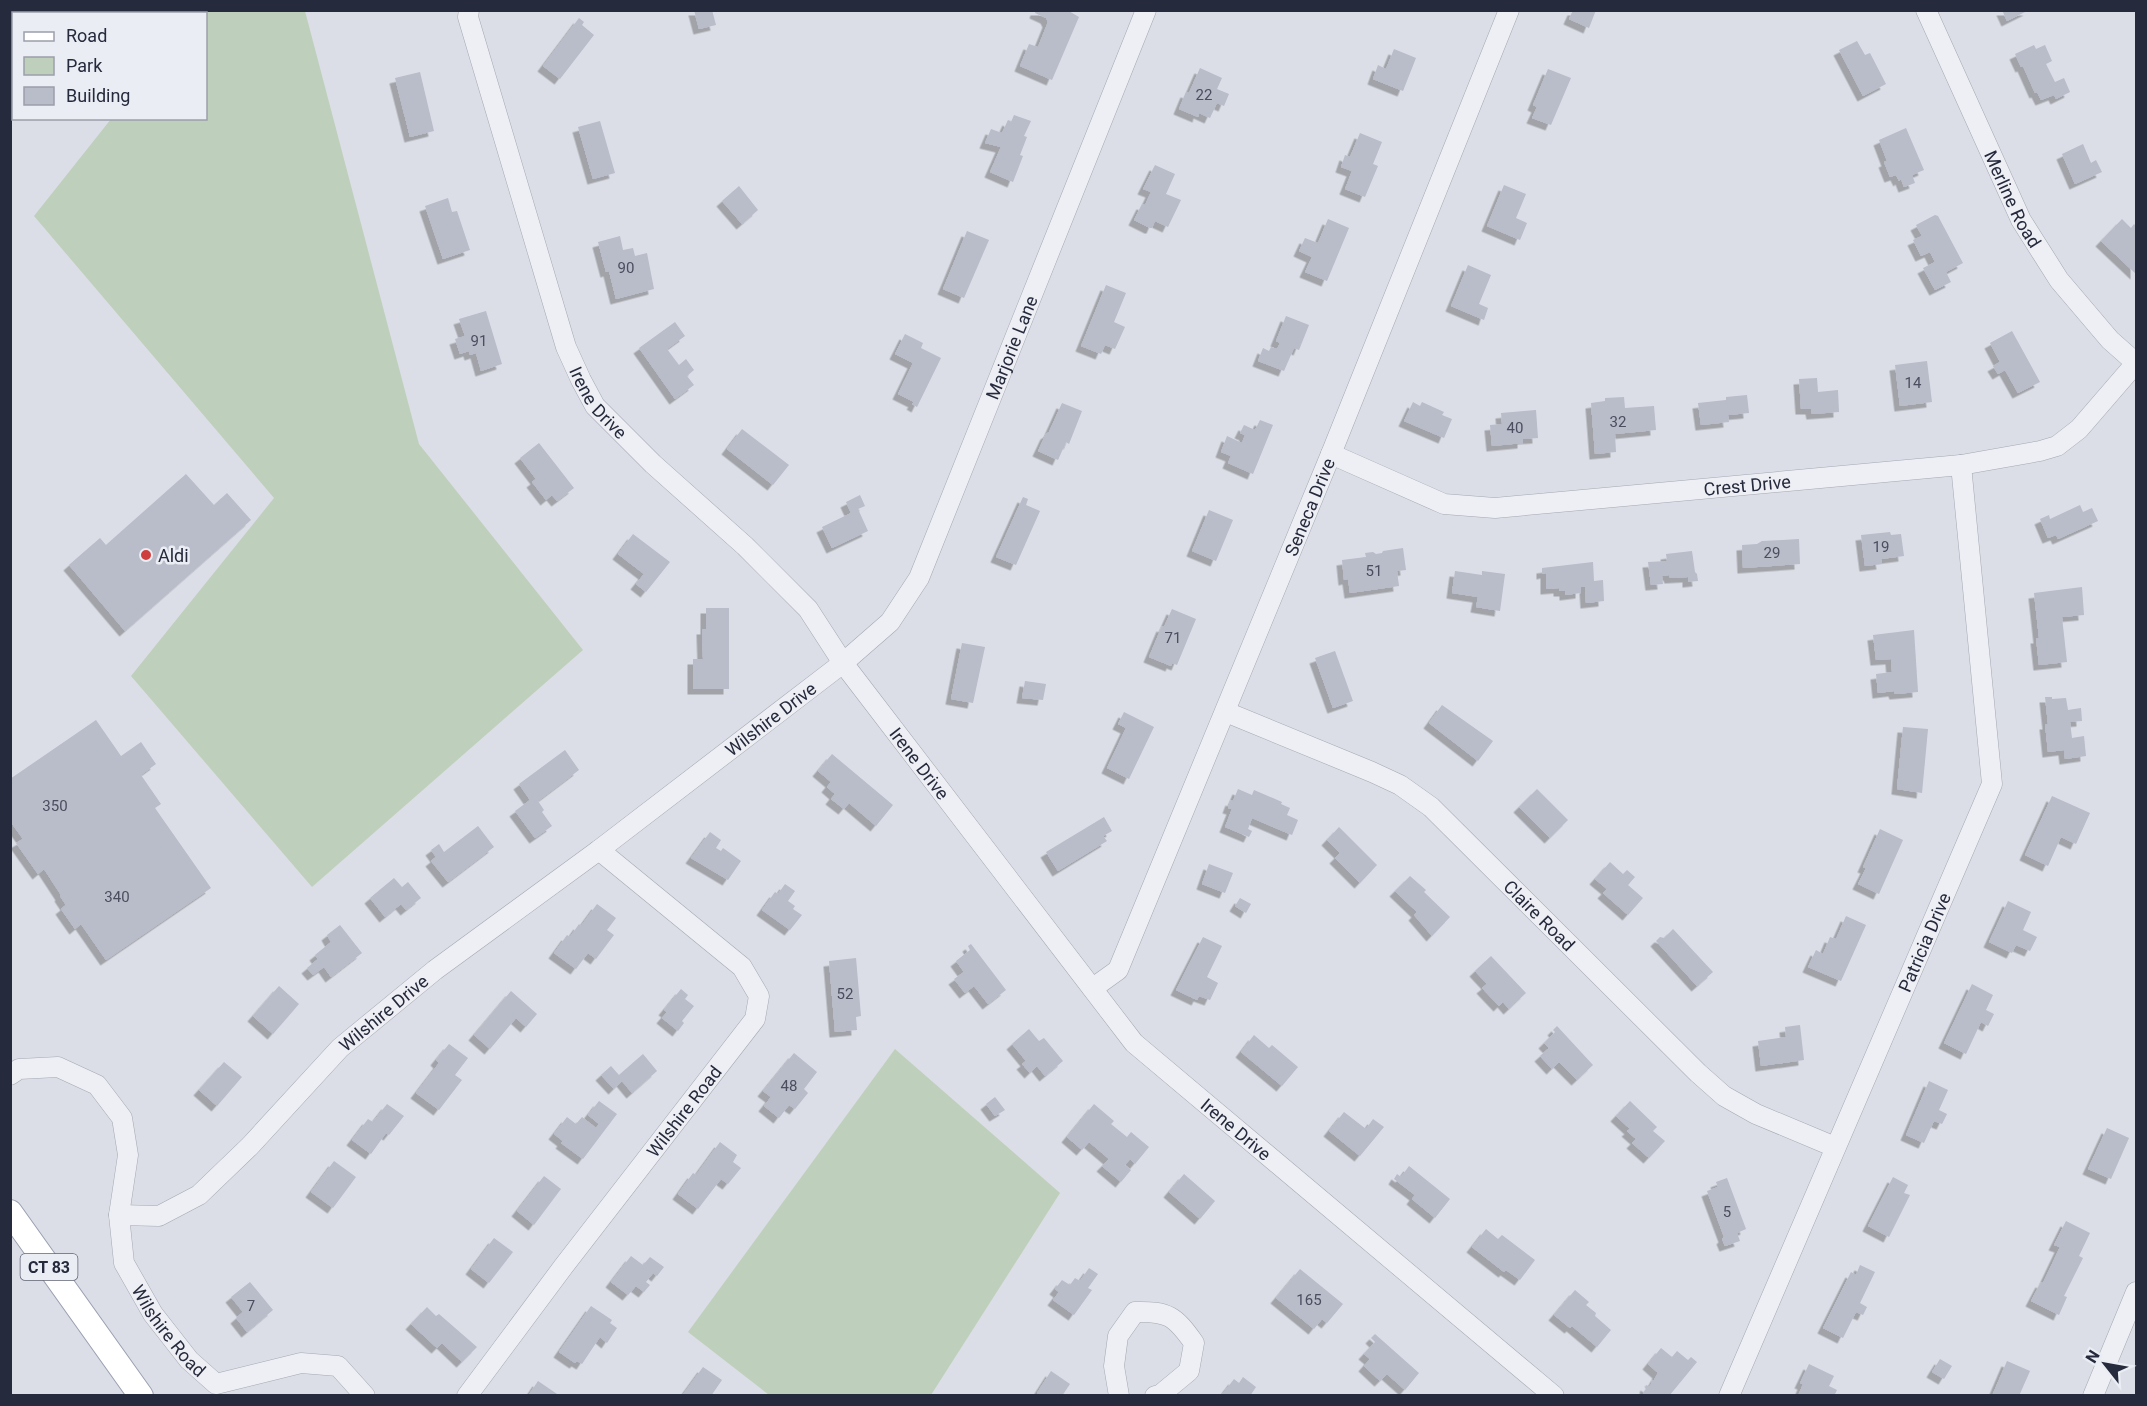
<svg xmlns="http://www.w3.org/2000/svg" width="2147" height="1406" font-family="Roboto,sans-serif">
<defs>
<filter id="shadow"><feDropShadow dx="-5.5" dy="5.5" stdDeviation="0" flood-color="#0004"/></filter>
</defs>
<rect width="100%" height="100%" fill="#dbdee6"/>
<!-- green -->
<g fill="#bed0bc">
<polygon points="196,10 305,11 419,444 583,650 312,887 131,676 274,498 34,216 111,119 206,118 206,14 193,13"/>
<polygon points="895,1049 1060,1193 931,1395 769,1395 688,1332"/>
</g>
<!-- building -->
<g fill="#b9bcc9" filter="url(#shadow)">
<polygon points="694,10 712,10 716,25 699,29"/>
<polygon points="1036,10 1067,10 1079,17 1052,80 1020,66 1029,44 1038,47 1048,22 1046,18 1035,13"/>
<polygon points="1573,10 1596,10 1589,28 1569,19"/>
<polygon points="2002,10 2029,10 2007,21"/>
<polygon points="579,18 584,22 582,25 594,35 560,79 543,66"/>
<polygon points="1857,41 1865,55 1870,53 1886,84 1863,96 1839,50"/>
<polygon points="2034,45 2036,49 2045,45 2052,61 2046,64 2055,82 2064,78 2070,92 2056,99 2054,95 2041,100 2037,92 2035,93 2023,66 2021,67 2015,54"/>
<polygon points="1394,49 1416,58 1403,91 1373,79 1378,65 1386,69"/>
<polygon points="1200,68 1222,78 1217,89 1229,94 1224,106 1217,103 1210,118 1199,113 1198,117 1179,109 1186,92 1189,93"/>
<polygon points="1548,69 1571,78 1551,125 1532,118 1537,107 1533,105"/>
<polygon points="420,72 434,131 410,137 395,78"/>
<polygon points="1014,115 1031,121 1024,136 1027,137 1020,155 1023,156 1013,182 990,172 1001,147 985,143 991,129 1002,133 1008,120 1011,122"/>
<polygon points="600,121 615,173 593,179 578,127"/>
<polygon points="1906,128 1924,170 1912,175 1915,183 1904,187 1901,179 1899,181 1896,175 1890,177 1884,162 1887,161 1879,140"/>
<polygon points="1360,133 1382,142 1373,164 1378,166 1365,197 1345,189 1352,171 1341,167 1345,155 1350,157"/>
<polygon points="2083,144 2091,163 2096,160 2102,172 2075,184 2062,154"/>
<polygon points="1155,165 1175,174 1166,194 1181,200 1168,227 1155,221 1152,228 1150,228 1134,220 1142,204 1145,205 1151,192 1143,189"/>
<polygon points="1504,185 1526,194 1516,218 1527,223 1520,240 1487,226"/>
<polygon points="739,186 758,210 742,224 722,201"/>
<polygon points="448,198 452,212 457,211 470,250 443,259 425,206"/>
<polygon points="1935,215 1938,216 1963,263 1946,272 1951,282 1935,290 1923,268 1935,262 1930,252 1921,256 1913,240 1922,236 1916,225"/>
<polygon points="1328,219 1349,228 1327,281 1305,272 1312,257 1299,251 1305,238 1318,243"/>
<polygon points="2122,219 2131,228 2134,224 2136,226 2136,274 2101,241"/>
<polygon points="967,231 989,240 964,298 943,289"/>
<polygon points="620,236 623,250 633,248 635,256 647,253 654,289 616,299 609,271 606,272 598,242"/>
<polygon points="1468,265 1491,275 1479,304 1488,308 1484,320 1451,306"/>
<polygon points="1106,285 1126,293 1114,322 1125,327 1115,349 1105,345 1101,354 1081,346"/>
<polygon points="486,311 502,364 481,371 476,353 470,355 469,351 460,354 455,339 465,336 459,319"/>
<polygon points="1286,316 1309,325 1299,350 1294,348 1284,371 1258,361 1263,348 1269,351 1271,347 1277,349 1280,343 1276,341"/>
<polygon points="675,322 685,336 667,349 679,365 686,359 694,370 687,376 694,385 675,399 639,348"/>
<polygon points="2012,331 2040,382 2018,393 2005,370 1998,374 1993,366 2000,362 1990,343"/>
<polygon points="905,334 923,343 921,348 941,358 917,407 912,404 914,402 898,394 913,363 895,354"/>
<polygon points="1927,361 1932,402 1900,406 1895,365"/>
<polygon points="1817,378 1818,392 1838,390 1839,412 1812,414 1811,409 1801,409 1799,379"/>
<polygon points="1747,395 1749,413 1728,415 1729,422 1701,425 1698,403 1726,400 1726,397"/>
<polygon points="1624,397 1625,408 1654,406 1656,430 1615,434 1616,452 1595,454 1591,403 1605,401 1605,398"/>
<polygon points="1413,402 1420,406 1422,402 1444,412 1442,415 1452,419 1444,438 1404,421"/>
<polygon points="1062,403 1082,411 1069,444 1066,442 1058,460 1038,451 1046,434 1049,432"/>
<polygon points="1536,410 1538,438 1523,439 1523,443 1492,446 1490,425 1502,424 1501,413"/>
<polygon points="1260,420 1273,425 1253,474 1228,463 1231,456 1221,452 1227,436 1242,443 1245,435 1240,433 1244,425 1255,430"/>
<polygon points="742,429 789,465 773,485 727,449"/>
<polygon points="539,443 574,488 557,501 552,495 546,500 532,482 536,479 520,458"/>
<polygon points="186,474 214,505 227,493 251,520 125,631 69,565 100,538 106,545"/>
<polygon points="860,495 865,506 858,509 868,531 832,548 822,527 851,513 846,502"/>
<polygon points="1023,497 1028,499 1026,505 1040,511 1016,565 996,557"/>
<polygon points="2080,505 2083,512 2092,508 2098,521 2058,539 2056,535 2048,538 2040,519 2049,515 2050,519"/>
<polygon points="1209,510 1233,520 1216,561 1192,551"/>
<polygon points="1890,532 1891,535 1901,534 1904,556 1881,559 1882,564 1865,566 1861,535"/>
<polygon points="633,534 670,562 646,592 636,584 644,574 618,554"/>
<polygon points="1799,539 1800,564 1743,568 1742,545 1757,544 1762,541"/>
<polygon points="1403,548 1406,570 1397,571 1399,586 1350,593 1348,579 1344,580 1342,560 1366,557 1365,553 1373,552 1376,554 1382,553 1383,551"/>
<polygon points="1692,551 1695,572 1697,574 1698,581 1688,582 1688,577 1670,578 1669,575 1662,576 1663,584 1651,585 1648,562 1667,561 1666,554"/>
<polygon points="1593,562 1594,581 1603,580 1604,601 1586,603 1585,587 1581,587 1581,593 1565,595 1565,591 1559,591 1559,588 1546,589 1546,573 1542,574 1542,568"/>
<polygon points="1455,571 1482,575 1482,571 1505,574 1500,611 1476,607 1478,597 1452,593"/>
<polygon points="2082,587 2084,615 2062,617 2067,662 2039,665 2036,638 2039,638 2034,593"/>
<polygon points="706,608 729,608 729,689 693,689 693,659 703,659 702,629 706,629"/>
<polygon points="1172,609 1196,619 1177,665 1172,663 1171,666 1149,657 1162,626 1164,627"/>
<polygon points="1914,630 1918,692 1895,694 1894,691 1878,693 1876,674 1892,672 1891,659 1876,660 1873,635"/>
<polygon points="962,643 985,647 973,703 951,699"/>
<polygon points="1335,651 1353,701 1333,708 1315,658"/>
<polygon points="1025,681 1046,684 1043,700 1022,698"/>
<polygon points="2045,697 2052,697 2052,699 2066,698 2068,710 2081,708 2082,721 2070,722 2072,738 2084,736 2086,756 2065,759 2064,750 2048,752 2045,724 2048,724"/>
<polygon points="1442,705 1493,741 1478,761 1429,723"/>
<polygon points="1124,712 1154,727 1129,779 1107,768 1126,728 1118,724"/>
<polygon points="96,720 121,756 141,742 156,764 141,775 161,804 155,808 211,888 106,960 81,924 75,929 61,909 66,905 60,896 61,895 44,869 38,874 16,843 23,839 10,821 10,779"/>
<polygon points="1903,727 1928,729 1922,793 1897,789"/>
<polygon points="565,750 579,770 538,801 544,810 542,812 552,826 535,838 515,811 530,800 519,784"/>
<polygon points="832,754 893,805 876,826 849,803 844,809 831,799 835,794 827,787 831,782 818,771"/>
<polygon points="1238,789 1252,795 1254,790 1282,802 1281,804 1290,808 1287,815 1298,820 1292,835 1252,818 1248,829 1252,831 1249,837 1225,827 1232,809 1228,808 1231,800 1233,801"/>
<polygon points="1537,789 1568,820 1550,838 1519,807"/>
<polygon points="2052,796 2090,813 2076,844 2061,837 2048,866 2025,855"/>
<polygon points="1104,817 1112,831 1103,836 1107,841 1058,871 1046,852"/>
<polygon points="478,826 494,847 448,882 431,861 436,857 431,850 439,844 444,852"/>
<polygon points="1339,827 1377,865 1360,883 1335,858 1340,853 1327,840"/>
<polygon points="1880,829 1903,840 1879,894 1858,884 1866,868 1863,867"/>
<polygon points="710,832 721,840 716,848 721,851 723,848 741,861 728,880 691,858"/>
<polygon points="1610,862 1623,874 1627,870 1635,877 1628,885 1643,898 1628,915 1603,893 1607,889 1595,879"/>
<polygon points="1209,864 1233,873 1225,893 1202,884"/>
<polygon points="1410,876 1426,890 1424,892 1450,917 1432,936 1414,915 1417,912 1395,891"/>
<polygon points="394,878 402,887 408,882 421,898 406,910 401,904 385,917 370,898"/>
<polygon points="785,884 795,891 788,901 795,906 793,909 802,915 790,930 762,910 775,892 778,894"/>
<polygon points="1240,898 1251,904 1246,913 1235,906"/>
<polygon points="2008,901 2031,912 2023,930 2037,937 2030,951 2016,945 2012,953 1989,942"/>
<polygon points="597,904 616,918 607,930 614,935 596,959 588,953 576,969 554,953 567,935 570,937 579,924 581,926"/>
<polygon points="1846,916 1866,925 1841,981 1808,967 1816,950 1823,954 1830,937 1836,939"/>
<polygon points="340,925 362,953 331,977 324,967 313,975 307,968 318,959 315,955 331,942 327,935"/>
<polygon points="1673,929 1713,972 1697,986 1656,941 1660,937 1664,938"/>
<polygon points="1203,937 1222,946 1207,977 1218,983 1210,1000 1199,996 1197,1000 1176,990"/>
<polygon points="971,944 1006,990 988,1004 974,986 965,993 954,979 964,972 956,961 970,950 968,946"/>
<polygon points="1491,956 1526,993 1509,1009 1503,1002 1499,1006 1482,988 1487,984 1475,971"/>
<polygon points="856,958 861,1016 856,1017 857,1030 835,1032 829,961"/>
<polygon points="1972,984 1993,995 1986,1010 1994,1014 1988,1026 1981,1022 1966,1054 1944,1043"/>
<polygon points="279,986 299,1004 273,1034 253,1016"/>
<polygon points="681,989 688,995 685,999 694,1006 682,1021 684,1023 678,1031 662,1018 667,1012 664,1010"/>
<polygon points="511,991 537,1014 526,1027 516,1018 490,1049 474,1035"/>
<polygon points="1800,1025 1804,1060 1761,1066 1758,1041 1786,1037 1785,1027"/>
<polygon points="1557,1026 1593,1065 1577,1080 1559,1062 1552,1069 1540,1056 1549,1048 1544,1043 1555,1032 1553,1030"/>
<polygon points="1029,1029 1039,1041 1044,1038 1063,1061 1045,1076 1037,1066 1030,1073 1022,1064 1026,1061 1012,1044"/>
<polygon points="1254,1035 1269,1048 1272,1045 1298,1067 1282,1086 1241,1052"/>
<polygon points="449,1044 468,1058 455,1075 462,1080 439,1110 416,1093 439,1063 436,1060"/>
<polygon points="794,1053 817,1072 804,1089 808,1093 795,1109 789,1105 779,1118 764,1106 771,1097 763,1091"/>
<polygon points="643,1054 657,1071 632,1093 622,1081 614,1089 601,1075 611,1066 619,1075"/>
<polygon points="224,1062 242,1077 217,1106 199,1090"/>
<polygon points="1929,1081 1948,1090 1939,1110 1947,1114 1942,1124 1934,1121 1924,1143 1906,1135"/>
<polygon points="995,1097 1005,1110 995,1116 986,1104"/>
<polygon points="599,1101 617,1114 583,1159 561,1143 563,1141 554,1134 567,1117 576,1124 582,1117 596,1128 599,1124 588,1115"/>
<polygon points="1630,1101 1657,1127 1653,1131 1665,1141 1649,1158 1632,1143 1636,1139 1627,1131 1630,1129 1616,1116"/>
<polygon points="387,1104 404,1116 389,1135 386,1133 371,1154 352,1140 368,1119 373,1122"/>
<polygon points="1094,1104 1114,1121 1111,1124 1127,1137 1131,1132 1149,1147 1135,1164 1130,1159 1125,1165 1131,1170 1121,1182 1102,1166 1109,1159 1089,1142 1082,1150 1067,1137"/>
<polygon points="1344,1112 1366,1129 1373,1119 1384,1127 1360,1156 1329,1131"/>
<polygon points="2107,1128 2129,1138 2111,1179 2088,1169"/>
<polygon points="720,1142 737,1155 733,1162 741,1168 728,1184 721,1179 698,1209 678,1194 693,1173 696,1175"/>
<polygon points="334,1161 356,1177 333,1208 311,1192"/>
<polygon points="1409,1166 1450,1199 1435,1218 1412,1199 1415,1195 1394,1179 1397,1174 1401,1177"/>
<polygon points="1184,1174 1215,1201 1200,1219 1169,1192"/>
<polygon points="544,1176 561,1189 534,1225 517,1211"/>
<polygon points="1893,1177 1908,1185 1904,1193 1910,1195 1889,1237 1868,1226"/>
<polygon points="1727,1178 1746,1229 1737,1233 1740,1241 1725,1246 1722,1239 1724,1237 1707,1191 1718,1187 1716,1182"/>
<polygon points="2066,1221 2090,1233 2079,1256 2083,1258 2064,1296 2067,1297 2059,1315 2031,1301 2041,1282 2043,1283 2060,1247 2054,1245"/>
<polygon points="1486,1229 1498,1239 1502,1235 1535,1260 1520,1280 1506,1270 1504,1272 1472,1247"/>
<polygon points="494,1238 513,1252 489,1283 471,1269"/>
<polygon points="631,1256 643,1265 650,1257 664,1267 657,1276 653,1273 646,1282 650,1285 644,1292 636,1286 628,1295 611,1282"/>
<polygon points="1860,1265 1875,1272 1860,1303 1867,1307 1863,1315 1856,1312 1843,1338 1823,1328 1851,1272 1856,1275"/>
<polygon points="1089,1268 1098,1274 1088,1288 1092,1290 1074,1315 1053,1300 1059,1292 1055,1289 1062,1280 1070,1285 1075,1278 1080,1281"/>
<polygon points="1300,1269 1343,1304 1327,1323 1322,1319 1314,1329 1276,1298"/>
<polygon points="250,1282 273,1310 247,1332 236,1318 243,1312 231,1297"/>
<polygon points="1575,1290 1589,1302 1586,1305 1596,1313 1595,1316 1611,1330 1597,1347 1572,1326 1570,1328 1554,1315"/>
<polygon points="591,1306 612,1320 610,1323 617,1328 607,1343 600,1337 582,1364 577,1361 575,1363 559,1352"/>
<polygon points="427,1307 436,1316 439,1314 477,1347 462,1362 442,1343 437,1348 411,1324"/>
<polygon points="1375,1334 1419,1373 1405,1390 1387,1374 1380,1381 1364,1366 1370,1359 1364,1354 1375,1342 1371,1338"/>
<polygon points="1661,1348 1672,1357 1677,1351 1688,1360 1691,1357 1697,1362 1669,1396 1646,1396 1643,1393 1646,1389 1645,1388 1646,1385 1649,1387 1652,1383 1650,1381 1654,1380 1658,1373 1648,1364"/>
<polygon points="1940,1359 1952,1366 1944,1379 1932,1372"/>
<polygon points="2007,1361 2030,1371 2019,1396 1992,1396"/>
<polygon points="1809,1364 1834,1376 1829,1386 1837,1390 1834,1396 1798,1396 1803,1384 1800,1383"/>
<polygon points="703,1367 722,1380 711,1396 682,1396"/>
<polygon points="1051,1371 1070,1384 1062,1396 1041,1396 1037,1393"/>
<polygon points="1243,1377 1256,1387 1250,1396 1221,1396 1234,1379 1239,1383"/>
<polygon points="538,1381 560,1396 528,1396"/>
</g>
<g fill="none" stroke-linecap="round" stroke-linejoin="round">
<defs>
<g id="minor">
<path id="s1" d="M469,10L468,17L566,347L581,380L595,406L653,464L745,546L808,609L843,663L1134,1043L1554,1396"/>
<path id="s2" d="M1926,10L2021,220L2059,280L2110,340L2136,363"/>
<path id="s3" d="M1331,454L1444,504L1495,508L1961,465L2040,451L2057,446L2079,429L2136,363"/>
<path id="s4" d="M1226,712L1372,772L1400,785L1431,807L1698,1073L1724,1096L1756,1114L1835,1147"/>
<path id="s5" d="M1093,988L1118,970L1331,454L1509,10"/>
<path id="s6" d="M10,1075L19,1069L58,1067L97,1085L122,1118L128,1155L119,1215L124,1263L153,1314L189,1360L216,1384L301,1363L338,1366L365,1396"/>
<path id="s7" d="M119,1215L159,1216L199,1195L250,1146L340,1048L435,970L599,850L843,663L890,622L919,578L1146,10"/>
<path id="s8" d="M467,1396L563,1267L755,1019L759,996L742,967L599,850"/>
<path d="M1119,1396L1114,1366L1118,1336L1135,1312C1168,1311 1175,1316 1194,1343L1189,1371L1160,1395L1155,1396"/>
<path id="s9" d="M1729,1396L1992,784L1961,465"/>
<polyline points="2093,1396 2136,1292"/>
</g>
<polyline id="major" points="10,1212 141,1396"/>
</defs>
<!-- minor casing -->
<use href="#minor" stroke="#a4a8b3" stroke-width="21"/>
<!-- major casing -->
<use href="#major" stroke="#9ba0b2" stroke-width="26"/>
<!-- minor -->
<use href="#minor" stroke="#eeeff4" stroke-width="20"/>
<!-- major -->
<use href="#major" stroke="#fff" stroke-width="24"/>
</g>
<!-- markers -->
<circle fill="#ce3e3e" stroke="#ebedf4" stroke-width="2" cx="146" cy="555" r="6"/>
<g text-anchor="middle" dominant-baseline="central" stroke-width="5" stroke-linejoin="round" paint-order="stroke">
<!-- number labels -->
<g font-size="15" fill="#4a4e5f">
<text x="1204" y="95">22</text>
<text x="626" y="268">90</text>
<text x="479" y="341">91</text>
<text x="1913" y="383">14</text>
<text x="1618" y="422">32</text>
<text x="1515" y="428">40</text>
<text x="1881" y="547">19</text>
<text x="1772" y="553">29</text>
<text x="1374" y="571">51</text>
<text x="1173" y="638">71</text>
<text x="55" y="806">350</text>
<text x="117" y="897">340</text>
<text x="845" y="994">52</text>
<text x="789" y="1086">48</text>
<text x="1727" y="1212">5</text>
<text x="1309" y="1300">165</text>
<text x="251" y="1306">7</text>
</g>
<!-- shield labels -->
<rect fill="#ebedf4" stroke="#606473" stroke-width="1.5" x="20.5" y="1254" width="57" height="26" rx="4.5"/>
<g font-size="16" font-weight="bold" fill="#252a3c">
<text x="49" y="1267">CT 83</text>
</g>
<!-- street labels -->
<g font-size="18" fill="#252a3c" stroke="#ebedf4">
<text stroke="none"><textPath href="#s2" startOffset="208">Merline Road</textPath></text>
<text stroke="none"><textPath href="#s7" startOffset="1286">Marjorie Lane</textPath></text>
<text stroke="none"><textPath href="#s1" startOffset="416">Irene Drive</textPath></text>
<text stroke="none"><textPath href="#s3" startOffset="428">Crest Drive</textPath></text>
<text stroke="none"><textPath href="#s5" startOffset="532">Seneca Drive</textPath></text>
<text stroke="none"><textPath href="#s7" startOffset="831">Wilshire Drive</textPath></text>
<text stroke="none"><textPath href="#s1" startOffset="902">Irene Drive</textPath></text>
<text stroke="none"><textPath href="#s4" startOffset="380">Claire Road</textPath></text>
<text stroke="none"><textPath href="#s9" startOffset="494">Patricia Drive</textPath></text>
<text stroke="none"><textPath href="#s7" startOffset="345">Wilshire Drive</textPath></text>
<text stroke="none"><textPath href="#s8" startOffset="358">Wilshire Road</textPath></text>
<text stroke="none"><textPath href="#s1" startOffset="1388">Irene Drive</textPath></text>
<text stroke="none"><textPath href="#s6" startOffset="362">Wilshire Road</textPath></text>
</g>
<!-- poi labels -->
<g font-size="18" fill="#252a3c" stroke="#ebedf4" text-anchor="start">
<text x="158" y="555">Aldi</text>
</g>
</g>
<!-- border -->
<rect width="2147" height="1406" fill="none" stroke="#252a3c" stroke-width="24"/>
<!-- legend -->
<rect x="12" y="12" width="195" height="108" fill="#ebedf4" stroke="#9c9faa" stroke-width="1.5"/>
<rect x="24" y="32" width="30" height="9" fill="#ffffff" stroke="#9c9faa" stroke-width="1.5"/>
<text x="66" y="42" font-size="18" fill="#252a3c">Road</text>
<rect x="24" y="57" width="30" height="18" fill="#bed0bc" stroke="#9c9faa" stroke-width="1.5"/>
<text x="66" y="72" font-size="18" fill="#252a3c">Park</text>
<rect x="24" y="87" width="30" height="18" fill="#b9bcc9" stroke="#9c9faa" stroke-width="1.5"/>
<text x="66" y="102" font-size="18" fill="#252a3c">Building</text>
<!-- north arrow -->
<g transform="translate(2105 1364) rotate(301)" stroke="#ebedf4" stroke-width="4.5" paint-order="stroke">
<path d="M0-4.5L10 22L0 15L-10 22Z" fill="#252a3c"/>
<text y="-9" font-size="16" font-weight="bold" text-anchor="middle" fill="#252a3c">N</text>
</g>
</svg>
